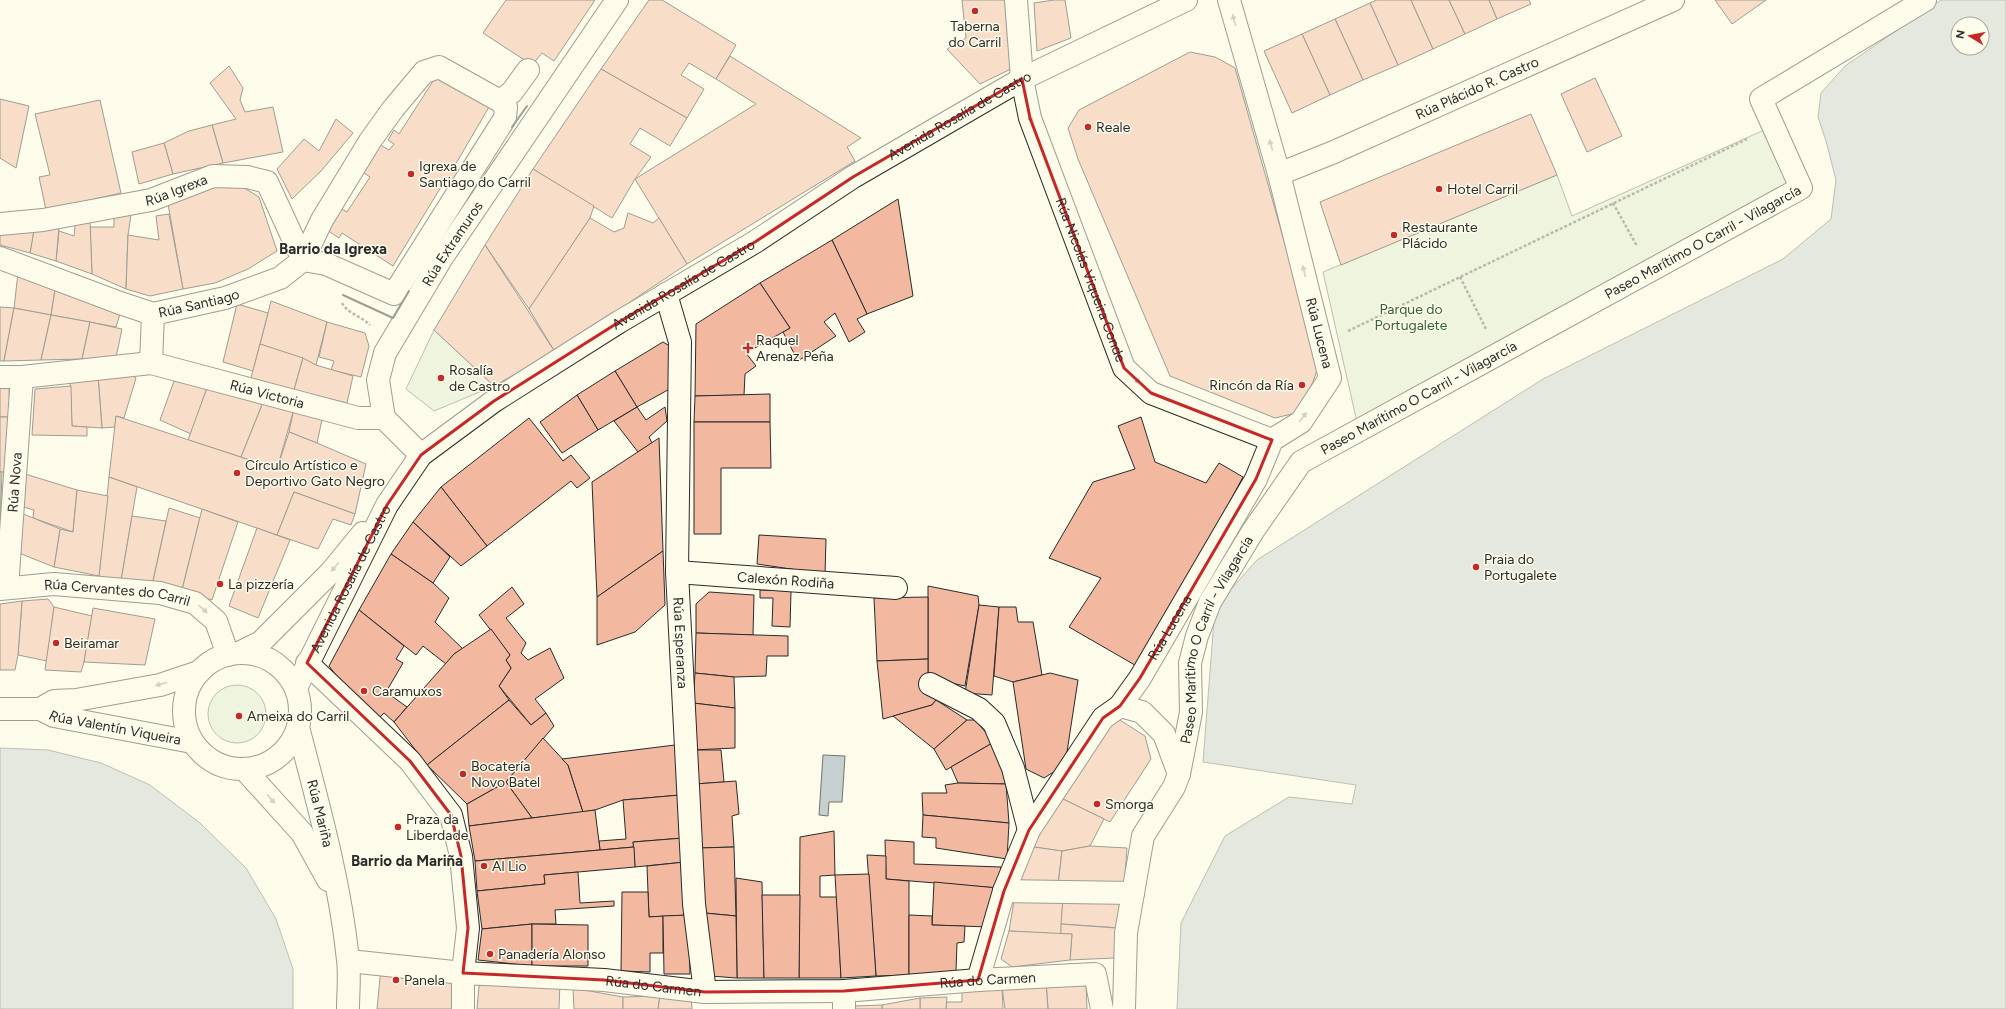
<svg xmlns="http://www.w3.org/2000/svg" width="2006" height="1009" font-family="Figtree,sans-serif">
<rect width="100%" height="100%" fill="#fdfbea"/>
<!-- green -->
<g fill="#deebd1" stroke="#74746e">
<polygon points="1773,126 1801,188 1359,431 1323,272 1557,175 1572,216"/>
<polygon points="434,330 494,386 434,411 406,389"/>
<circle cx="237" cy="714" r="29"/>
</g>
<!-- water -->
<g fill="#c7d0d0" stroke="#74746e" fill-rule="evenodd">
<path d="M1941,0H2006V1009H1177L1181,923L1225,836L1289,797L1352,804L1356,785L1203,762L1215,607L1257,560L1543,379L1783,259L1831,219L1836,180L1826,141L1818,117L1821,93L1845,66ZM1958,24H1982V48H1958Z"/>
<polygon points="0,748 48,750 101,763 150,785 200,823 246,868 276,919 293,969 293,1009 0,1009"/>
<polygon points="823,755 845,756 842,802 829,802 828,816 819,815"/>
</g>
<!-- building -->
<g fill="#f2b8a0" stroke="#2b2b2b">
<polygon points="506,0 595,0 554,61 542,53 532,65 483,33"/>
<polygon points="649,0 662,0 736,45 716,79 689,63 681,75 704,89 687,118 601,69"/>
<polygon points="962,0 1008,0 1013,68 980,84 947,49 966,38"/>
<polygon points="1054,0 1065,0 1071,38 1037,51 1034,3"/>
<polygon points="1377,0 1411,0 1433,49 1398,65 1370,3"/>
<polygon points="1411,0 1449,0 1465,34 1433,49"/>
<polygon points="1449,0 1489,0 1497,19 1465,34"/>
<polygon points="1489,0 1529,0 1531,4 1497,19"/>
<polygon points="1715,0 1766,0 1732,24"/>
<polygon points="1370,3 1398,65 1363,80 1335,19"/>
<polygon points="1335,19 1363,80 1330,95 1302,34"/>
<polygon points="1302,34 1330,95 1292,113 1264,51"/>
<polygon points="1190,52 1215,57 1235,68 1319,364 1313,382 1296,413 1275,418 1170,376 1078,159 1068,128 1079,110"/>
<polygon points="730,56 861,138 847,147 855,161 687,264 635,179 756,104 716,79"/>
<polygon points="229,66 243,88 240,100 245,112 273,107 283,152 223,163 212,125 236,119 210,83"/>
<polygon points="601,69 687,118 670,146 640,128 630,144 651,157 635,179 612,218 533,169"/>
<polygon points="437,75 489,107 454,167 459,171 452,181 447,177 393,266 342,233 339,238 324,228 338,207 347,212 370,177 361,171 379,144 389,150 394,144 388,140 394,130 399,134"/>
<polygon points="1595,78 1622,136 1587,152 1561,94"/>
<polygon points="0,99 29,106 16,168 0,158"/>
<polygon points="100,100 121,193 46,210 39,177 50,175 35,114"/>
<polygon points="1531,114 1557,175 1341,265 1320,202"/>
<polygon points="336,119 353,133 321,171 292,199 277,169 304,139 319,151"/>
<polygon points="212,125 223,163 173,174 164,143 189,131"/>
<polygon points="164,143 173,174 139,184 132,152"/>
<polygon points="533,169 594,206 590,218 529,309 485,245"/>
<polygon points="217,182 236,183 259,197 277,251 248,269 215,283 183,289 167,198"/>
<polygon points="898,199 913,296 867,314 832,240"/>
<polygon points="132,208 128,235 126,289 92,274 90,227 114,227 114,212"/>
<polygon points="628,213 653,223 659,218 687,264 555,352 529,309 590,218 614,232 624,228"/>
<polygon points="169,214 183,289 150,296 126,289 128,235 159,240 156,216"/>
<polygon points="76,218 90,218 92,274 56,261 59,231 74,236"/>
<polygon points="35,224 59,227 56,261 30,253"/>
<polygon points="35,224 30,253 0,245 0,226"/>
<polygon points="832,240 867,314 857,319 865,332 849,342 835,313 824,322 836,336 798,361 783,332 790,328 760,283"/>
<polygon points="485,245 555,352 494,386 434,330"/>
<polygon points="18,273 55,290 51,315 14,308"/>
<polygon points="760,283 790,328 746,353 756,366 745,374 744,395 695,396 696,324"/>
<polygon points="55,290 120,314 116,327 51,315"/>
<polygon points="271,301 327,322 316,365 260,344"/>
<polygon points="237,304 268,313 253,371 223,362"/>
<polygon points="0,307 14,308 4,361 0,361"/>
<polygon points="14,308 51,315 41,360 4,361"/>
<polygon points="51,315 90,322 82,359 41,360"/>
<polygon points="90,322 122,329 115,362 82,359"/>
<polygon points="327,322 365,333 369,346 361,377 331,370 334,361 319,357"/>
<polygon points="663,342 676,350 675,386 637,407 615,371"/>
<polygon points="260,344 303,358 294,390 251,378"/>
<polygon points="303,358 316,365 353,376 347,403 294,390"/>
<polygon points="127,371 136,378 124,418 116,416 115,427 102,428 98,376"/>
<polygon points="615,371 637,407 598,430 577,395"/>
<polygon points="98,376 102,428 72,426 70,380"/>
<polygon points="174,381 207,388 191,434 160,420"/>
<polygon points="71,386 72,426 87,427 87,436 32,435 35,389"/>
<polygon points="0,387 9,388 10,417 0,417"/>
<polygon points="207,388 264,400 241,457 188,440"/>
<polygon points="770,394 770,422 694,422 695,396"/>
<polygon points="577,395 598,430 562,453 540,422"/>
<polygon points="264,400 294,409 277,469 241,457"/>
<polygon points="637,407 646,420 665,407 667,421 649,437 652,443 638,452 614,421"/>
<polygon points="294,409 323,415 317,443 289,432"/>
<polygon points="116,416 277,469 289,432 317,443 366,464 355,514 294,492 277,535 109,477"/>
<rect x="0" y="417" width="10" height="55"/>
<polygon points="1141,417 1155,462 1206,483 1219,463 1243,477 1140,668 1069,627 1101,578 1049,558 1093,482 1135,469 1118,426"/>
<polygon points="529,418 563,461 571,455 590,478 577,488 571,481 487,546 441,487"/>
<polygon points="694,422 770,422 771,468 721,468 721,534 694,534"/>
<polygon points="659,438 663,551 597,597 592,482"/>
<polygon points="0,472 2,472 0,531"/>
<polygon points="22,473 77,490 73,532 33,518 34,510 20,506"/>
<polygon points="109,477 137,487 121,581 99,576"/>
<polygon points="441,487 487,546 461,566 413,522"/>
<polygon points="77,490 108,496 99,576 54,567 60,529 73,532"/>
<polygon points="294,492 355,514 351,525 333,519 318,549 277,535"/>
<polygon points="169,508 200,518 182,590 152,585"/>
<polygon points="202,509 238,522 212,600 182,590"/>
<polygon points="21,513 60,529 54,567 14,551"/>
<polygon points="132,516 166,521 152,585 121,581"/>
<polygon points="413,522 450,557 433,583 391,554"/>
<polygon points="257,528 290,540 258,618 229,606"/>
<polygon points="759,535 826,539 825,574 757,564"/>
<polygon points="663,551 665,605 635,632 597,645 597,597"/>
<polygon points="391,554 433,583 449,598 435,622 463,649 454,654 446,664 423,646 416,655 359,610"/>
<polygon points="928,586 978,596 979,605 965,686 928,678"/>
<polygon points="512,587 524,604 506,618 526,643 521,653 528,660 550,648 564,678 535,699 546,713 531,725 499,686 511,668 506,660 510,655 479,615"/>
<polygon points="760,590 791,591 790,627 772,626 773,598 760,598"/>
<polygon points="709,592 754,595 753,635 696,633 696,604"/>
<polygon points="928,597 928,659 877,661 874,598"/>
<polygon points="48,599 54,607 47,661 18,655 22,601"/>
<polygon points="22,601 18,655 15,670 0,670 0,604"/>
<polygon points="979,605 999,607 992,695 965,693"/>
<polygon points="54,607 92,616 84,662 81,672 45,670"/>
<polygon points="999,607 1016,607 1018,622 1033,622 1042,675 1013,682 994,676"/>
<polygon points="93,608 155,619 145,665 84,662"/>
<polygon points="359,610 404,646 396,659 403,663 386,692 407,707 394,722 384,713 379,718 345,687 329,666"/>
<polygon points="491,629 510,655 506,660 511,668 499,686 509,700 427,765 394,722 454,654"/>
<polygon points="696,633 788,636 788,656 767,656 766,676 734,677 695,673"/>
<polygon points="928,659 928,678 921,678 923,691 936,700 932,705 883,719 877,661"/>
<polygon points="695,673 734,677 735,708 693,703"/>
<polygon points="1050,673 1078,680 1065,765 1044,778 1026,769 1013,682"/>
<polygon points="509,700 531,725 546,713 554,726 506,782 467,804 427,765"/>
<polygon points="936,700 967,720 934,749 893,716 932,705"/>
<polygon points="693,703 735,708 735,748 691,750"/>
<polygon points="1115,717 1145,736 1151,759 1110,822 1061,798"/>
<polygon points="967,720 975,720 994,742 946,770 934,749"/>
<polygon points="543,738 568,765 583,812 532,818 506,782"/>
<polygon points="994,742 1006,784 958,783 951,767"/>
<polygon points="675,745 680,795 623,800 595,810 583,812 568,765 562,759"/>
<polygon points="691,750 721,750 724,782 695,784"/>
<polygon points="736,781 739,814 732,816 734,847 699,848 695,784"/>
<polygon points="506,782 532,818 469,826 467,804"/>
<polygon points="958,783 1006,784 1009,823 923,815 922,793 947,793 945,785"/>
<polygon points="680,795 683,838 633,842 634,847 600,850 599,841 626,839 623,800"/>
<polygon points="1061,798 1104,819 1090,846 1062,851 1027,846"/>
<polygon points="595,810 600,850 475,861 469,826"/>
<polygon points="923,815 1009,823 1007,859 936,848 936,838 922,837"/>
<polygon points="834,831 835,875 820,876 820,897 837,897 841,978 799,978 800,837"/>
<polygon points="683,838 685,862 635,867 633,842"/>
<polygon points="885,840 914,842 914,864 1001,867 998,888 886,879"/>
<polygon points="1027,846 1062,851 1058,885 1019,883"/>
<polygon points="1090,846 1127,848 1124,887 1058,885 1062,851"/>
<polygon points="634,847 635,867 544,875 545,884 477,891 475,861"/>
<polygon points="734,847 736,916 705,913 699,848"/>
<polygon points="867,855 886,856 886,879 909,881 909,975 876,976"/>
<polygon points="685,862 688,915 649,917 647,866"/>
<polygon points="578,872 580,903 614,901 614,906 555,910 556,924 532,924 482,929 477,891 545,884 544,875"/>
<polygon points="869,874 876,976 841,978 835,875"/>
<polygon points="736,878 762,882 764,978 737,978"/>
<polygon points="934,882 998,888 989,927 932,925"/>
<polygon points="622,892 648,892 649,917 663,916 663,953 650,953 650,972 621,971"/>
<polygon points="762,895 800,895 799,978 764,978"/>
<polygon points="1015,895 1063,898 1061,934 1009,931"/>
<polygon points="1063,898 1119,901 1121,928 1061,924"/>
<polygon points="705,913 736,916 737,978 710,976"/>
<polygon points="688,915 690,974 664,974 663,916"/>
<polygon points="909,915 932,916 932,925 965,926 964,942 957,943 956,971 909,975"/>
<polygon points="532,924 532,966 478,960 482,929"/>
<polygon points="532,924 588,925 588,966 532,966"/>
<polygon points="1061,924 1116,928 1114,958 1070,960 1072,934 1061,934"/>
<polygon points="1009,931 1072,934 1070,960 1012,967 1001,959"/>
<polygon points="381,968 455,974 454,1009 377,1009"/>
<polygon points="489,980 560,982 559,1009 477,1009 479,986"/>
<polygon points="1046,982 1086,982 1087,1009 1048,1009"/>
<polygon points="1046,982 1048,1009 1005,1009 1002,987"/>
<polygon points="1002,987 1003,1009 946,1009 946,1002 962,1002 962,988"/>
<polygon points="573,988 623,997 623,1009 574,1009"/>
<polygon points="660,996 658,1009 623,1009 623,997"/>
<polygon points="660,996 691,997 692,1009 658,1009"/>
<polygon points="947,997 946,1009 920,1009 920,998"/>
<polygon points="920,998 920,1009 882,1009 882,1005"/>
<polygon points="882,1005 882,1009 854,1009 854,1006"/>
</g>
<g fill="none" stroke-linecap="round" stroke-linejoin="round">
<defs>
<g id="minor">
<path id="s1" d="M1016,0L1022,79L1030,118L1124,368L1151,393L1272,440"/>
<path id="s2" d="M1279,174L1334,152L1673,0"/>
<path id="s3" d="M0,224L43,220L151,200L213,176L247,177L267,182L303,260L326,264L394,294L505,118L506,107L500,101"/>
<path id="s4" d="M0,258L120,303L153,314L225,298L280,278L303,260L322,220L370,141L393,109L424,72L439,67L500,101L512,92L528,70"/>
<path id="s5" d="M666,294L680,342L677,572L694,904L705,992"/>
<polyline points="151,363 153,314"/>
<path id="s6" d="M0,377H22L151,363L358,418H384"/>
<path id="s7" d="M421,455L384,418L378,380L385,353L441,259L617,0"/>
<path id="s8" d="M677,572L896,588"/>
<path id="s9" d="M7,588L22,377"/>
<path id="s10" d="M0,589L54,584L160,593L195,603L216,621L228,655"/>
<polyline points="307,663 410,761 451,815 461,856 468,928 463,973 349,961"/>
<polyline points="930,684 979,709 994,723 1013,768 1029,830"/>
<path id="s11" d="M1120,706L1140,678L1256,479L1272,440L1301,422L1330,378L1279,174L1229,0"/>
<path id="s12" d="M298,727C318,804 340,881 348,960C350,976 348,993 348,1009"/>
<polyline points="245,770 302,833 328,880"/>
<polyline points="1004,891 1133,893"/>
<polyline points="978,980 1004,891 1029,830 1103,718 1120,706 1142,712 1164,734 1179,774"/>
<polyline points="844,991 844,1009"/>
<path id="s13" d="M463,1009V973L604,980L705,992L844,991L978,980L1095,974L1102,1009"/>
<path id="s14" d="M1124,1009L1126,933L1143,836L1174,787L1179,774L1191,712L1190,663L1197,636L1210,602L1253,531L1301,462L1801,188L1761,99L1925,0"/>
</g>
<g id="major">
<circle cx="242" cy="711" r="58"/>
<polyline points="239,653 261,642 331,572 363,533"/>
<path id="s15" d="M296,688L387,505L421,455L494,401L619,322L755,242L853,177L1022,79L1186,0"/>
<path id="s16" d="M0,709H40L54,716L192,742"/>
<polyline points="40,709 54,701 76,700 160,685 199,672"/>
</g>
</defs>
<!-- minor casing -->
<use href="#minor" stroke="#2b2b2b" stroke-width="24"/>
<!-- major casing -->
<use href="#major" stroke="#2b2b2b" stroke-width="24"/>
<!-- path -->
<g stroke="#6a6964" stroke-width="2.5" stroke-dasharray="3 2" stroke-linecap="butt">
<polyline points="1613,203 1637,246"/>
<polyline points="1460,277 1486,329"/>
<path d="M342,303C348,314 361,316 370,325"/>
<polyline points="1348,331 1747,139"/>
</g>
<!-- minor -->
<use href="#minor" stroke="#fdfbea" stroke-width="22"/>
<!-- major -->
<use href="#major" stroke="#fdfbea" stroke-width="22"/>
<!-- wall -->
<g stroke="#2b2b2b" stroke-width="2">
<polyline points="512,127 527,106"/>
<polyline points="343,295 393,318 409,291"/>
</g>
</g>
<!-- one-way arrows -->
<defs><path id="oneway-solid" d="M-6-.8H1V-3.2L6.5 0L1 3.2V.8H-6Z"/></defs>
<g fill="#9e9d94">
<use href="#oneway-solid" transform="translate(1234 20) rotate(-106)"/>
<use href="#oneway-solid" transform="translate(1030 117) rotate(75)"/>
<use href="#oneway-solid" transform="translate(1271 145) rotate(-106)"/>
<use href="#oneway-solid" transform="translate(1304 271) rotate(-104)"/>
<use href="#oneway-solid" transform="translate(1136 379) rotate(44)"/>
<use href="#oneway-solid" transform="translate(1303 417) rotate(-53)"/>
<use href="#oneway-solid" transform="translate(335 567) rotate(130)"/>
<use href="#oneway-solid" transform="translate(203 609) rotate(40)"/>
<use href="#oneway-solid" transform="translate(161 684) rotate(165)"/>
<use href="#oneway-solid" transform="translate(271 799) rotate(48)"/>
</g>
<!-- marked area -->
<path d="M0 0H2006V1009H0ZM1022,79L1030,118L1124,368L1151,393L1272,440L1256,479L1140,678L1120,706L1103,718L1029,830L1004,891L978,980L844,991L705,992L604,980L463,973L468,928L461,856L451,815L410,761L307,663L387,505L421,455L494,401L619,322L755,242L853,177Z" fill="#fdfbea" fill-opacity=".55" fill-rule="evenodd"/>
<path fill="none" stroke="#c62828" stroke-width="3" stroke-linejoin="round" d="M1022,79L1030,118L1124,368L1151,393L1272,440L1256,479L1140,678L1120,706L1103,718L1029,830L1004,891L978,980L844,991L705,992L604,980L463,973L468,928L461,856L451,815L410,761L307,663L387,505L421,455L494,401L619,322L755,242L853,177Z"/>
<!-- markers -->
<g fill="#c62828" stroke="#fdfbea" stroke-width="1.5">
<circle cx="975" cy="11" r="4"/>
<circle cx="1088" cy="127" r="4"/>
<circle cx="411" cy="174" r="4"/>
<circle cx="1439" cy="189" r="4"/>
<circle cx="1394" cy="235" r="4"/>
<path d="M746 342h4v4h4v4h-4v4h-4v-4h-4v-4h4z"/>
<circle cx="441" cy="378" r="4"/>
<circle cx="1302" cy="385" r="4"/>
<circle cx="237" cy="473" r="4"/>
<circle cx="1476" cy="567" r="4"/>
<circle cx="220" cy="584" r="4"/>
<circle cx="56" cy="643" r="4"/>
<circle cx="364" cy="691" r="4"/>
<circle cx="239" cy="716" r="4"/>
<circle cx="463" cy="774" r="4"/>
<circle cx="1097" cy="804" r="4"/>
<circle cx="398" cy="827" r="4"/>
<circle cx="484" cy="866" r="4"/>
<circle cx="490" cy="954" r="4"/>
<circle cx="396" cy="980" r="4"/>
</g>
<g text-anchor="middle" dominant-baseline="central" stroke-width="3" stroke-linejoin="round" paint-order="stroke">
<!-- poi labels -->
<g font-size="14" fill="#2b2b2b" stroke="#fdfbea" text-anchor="start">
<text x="975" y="26" text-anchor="middle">Taberna<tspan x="975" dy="16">do Carril</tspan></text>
<text x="1096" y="127">Reale</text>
<text x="419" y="166">Igrexa de<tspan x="419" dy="16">Santiago do Carril</tspan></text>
<text x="1447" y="189">Hotel Carril</text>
<text x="1402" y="227">Restaurante<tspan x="1402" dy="16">Plácido</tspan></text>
<text x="756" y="340">Raquel<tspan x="756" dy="16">Arenaz Peña</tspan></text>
<text x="449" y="370">Rosalía<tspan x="449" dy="16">de Castro</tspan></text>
<text x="1294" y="385" text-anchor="end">Rincón da Ría</text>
<text x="245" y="465">Círculo Artístico e<tspan x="245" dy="16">Deportivo Gato Negro</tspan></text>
<text x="1484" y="559">Praia do<tspan x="1484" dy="16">Portugalete</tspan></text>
<text x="228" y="584">La pizzería</text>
<text x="64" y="643">Beiramar</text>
<text x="372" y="691">Caramuxos</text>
<text x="247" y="716">Ameixa do Carril</text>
<text x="471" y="766">Bocatería<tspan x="471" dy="16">Novo Batel</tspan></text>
<text x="1105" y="804">Smorga</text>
<text x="406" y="819">Praza da<tspan x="406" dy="16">Liberdade</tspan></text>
<text x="492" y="866">Al Lio</text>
<text x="498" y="954">Panadería Alonso</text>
<text x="404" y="980">Panela</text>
</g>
<!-- street labels -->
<g font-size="14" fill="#2b2b2b" stroke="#fdfbea">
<text stroke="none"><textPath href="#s2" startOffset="216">Rúa Plácido R. Castro</textPath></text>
<text stroke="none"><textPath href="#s15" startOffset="902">Avenida Rosalía de Castro</textPath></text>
<text stroke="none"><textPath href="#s3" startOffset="180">Rúa Igrexa</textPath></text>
<text stroke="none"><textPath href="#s14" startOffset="1048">Paseo Marítimo O Carril - Vilagarcía</textPath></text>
<text stroke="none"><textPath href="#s7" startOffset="247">Rúa Extramuros</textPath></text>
<text stroke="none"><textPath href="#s1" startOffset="292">Rúa Nicolás Viqueira Conde</textPath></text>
<text stroke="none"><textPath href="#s15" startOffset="578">Avenida Rosalía de Castro</textPath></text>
<text stroke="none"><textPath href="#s4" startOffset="210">Rúa Santiago</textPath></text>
<text transform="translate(1319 333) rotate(76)">Rúa Lucena</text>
<text stroke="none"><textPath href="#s6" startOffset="272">Rúa Victoria</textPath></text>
<text stroke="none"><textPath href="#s14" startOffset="724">Paseo Marítimo O Carril - Vilagarcía</textPath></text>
<text stroke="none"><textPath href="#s9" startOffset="106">Rúa Nova</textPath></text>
<text stroke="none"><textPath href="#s15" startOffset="122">Avenida Rosalía de Castro</textPath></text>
<text stroke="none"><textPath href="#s8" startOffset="109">Calexón Rodiña</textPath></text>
<text stroke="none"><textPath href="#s10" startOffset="118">Rúa Cervantes do Carril</textPath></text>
<text stroke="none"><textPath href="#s11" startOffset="93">Rúa Lucena</textPath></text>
<text stroke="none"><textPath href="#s14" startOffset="388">Paseo Marítimo O Carril - Vilagarcía</textPath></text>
<text stroke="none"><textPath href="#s5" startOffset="351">Rúa Esperanza</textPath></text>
<text stroke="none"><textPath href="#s16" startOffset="118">Rúa Valentín Viqueira</textPath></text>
<text stroke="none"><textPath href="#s12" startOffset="89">Rúa Mariña</textPath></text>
<text stroke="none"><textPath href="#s13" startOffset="562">Rúa do Carmen</textPath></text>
<text stroke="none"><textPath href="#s13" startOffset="227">Rúa do Carmen</textPath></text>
</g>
<!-- park labels -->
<g font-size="14" fill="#34623c" stroke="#fdfbea">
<text x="1411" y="309">Parque do<tspan x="1411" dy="16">Portugalete</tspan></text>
</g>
<!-- neighbourhood labels -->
<g font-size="15" font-weight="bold" fill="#2b2b2b" stroke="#fdfbea">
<text x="333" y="249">Barrio da Igrexa</text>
<text x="407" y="861">Barrio da Mariña</text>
</g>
</g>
<!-- north arrow -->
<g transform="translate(1970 36) rotate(280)"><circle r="19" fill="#fdfbea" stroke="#a9a89e"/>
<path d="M0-3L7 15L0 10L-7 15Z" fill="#c62828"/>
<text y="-6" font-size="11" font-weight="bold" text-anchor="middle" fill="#2b2b2b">N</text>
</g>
</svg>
